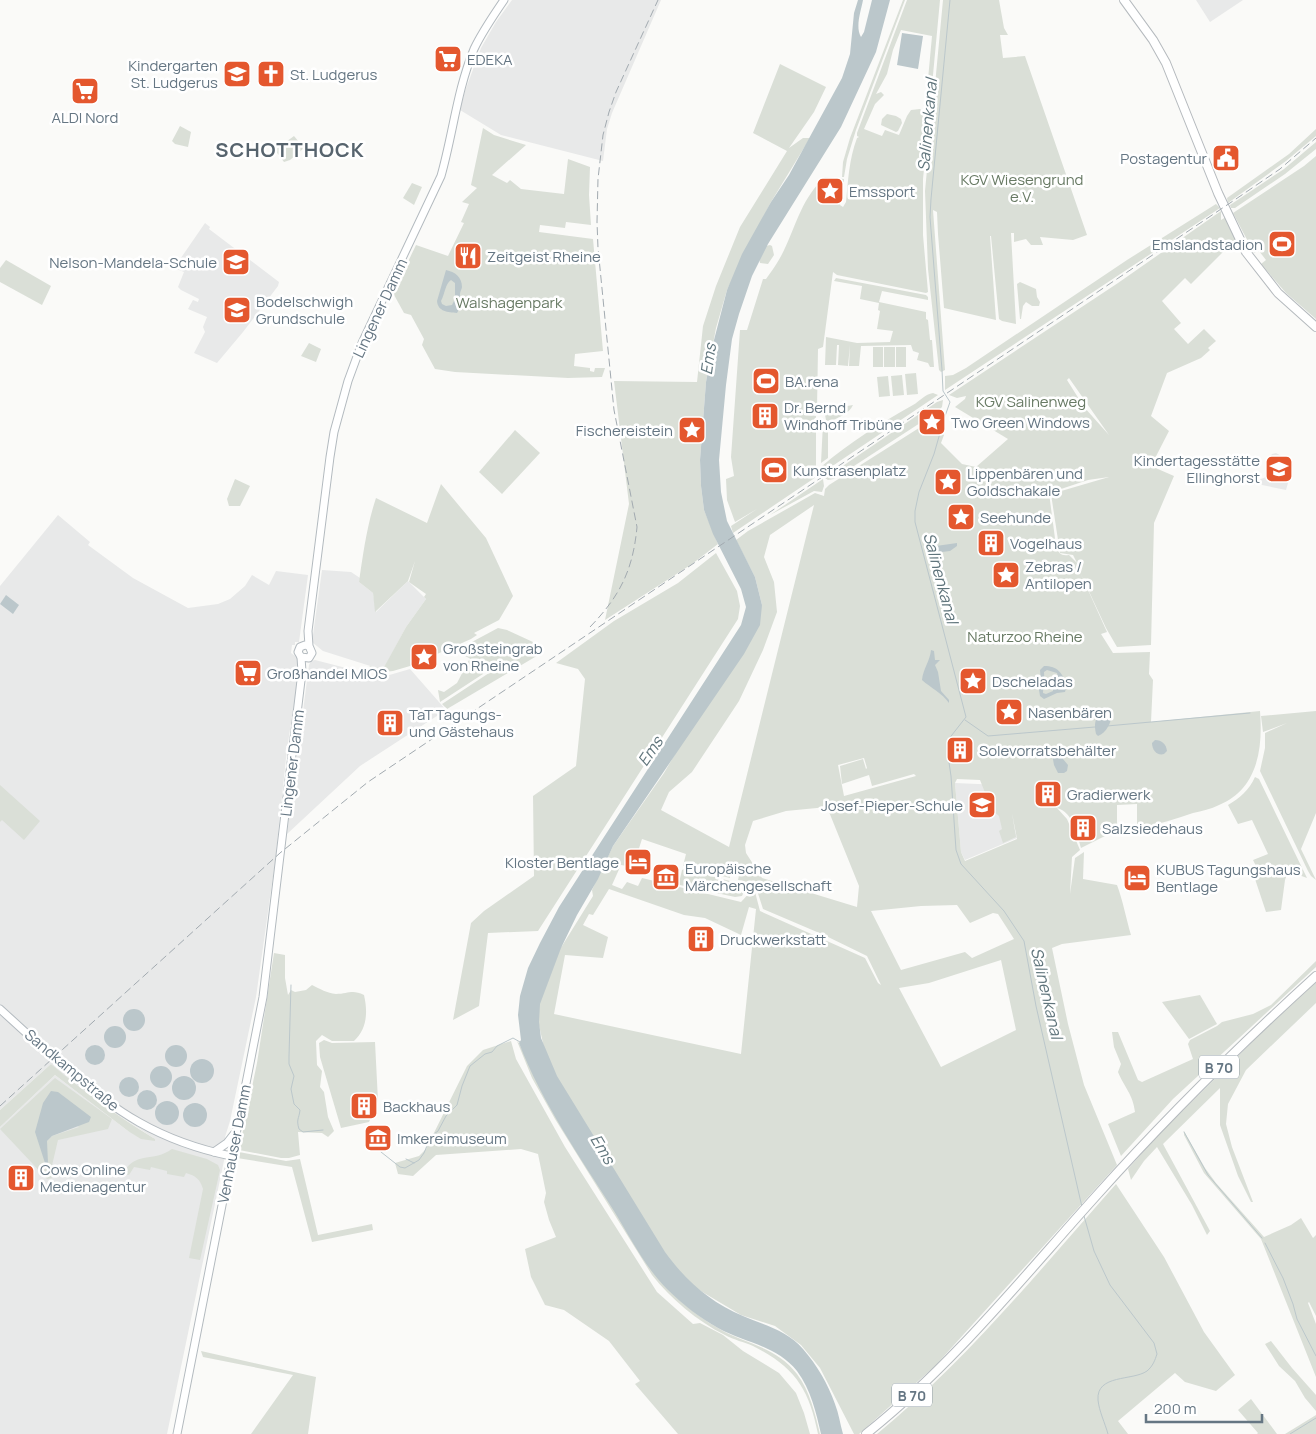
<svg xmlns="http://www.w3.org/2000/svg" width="1316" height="1434" font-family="Manrope,sans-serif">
<rect width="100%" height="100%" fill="#fafaf8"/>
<!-- built -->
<g fill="#e8e9e9">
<polygon points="512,0 661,0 612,113 607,129 603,161 501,135 460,110 465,91 481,48 496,22"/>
<polygon points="1196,0 1243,0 1210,22"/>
<polygon points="205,223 210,227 209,229 279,282 278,286 243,332 217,363 194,353 205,332 203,327 207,317 188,309 193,300 198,302 199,299 181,290 178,287 184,272 174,268"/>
<polygon points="1276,453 1290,461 1293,465 1286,490 1262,485 1256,481 1266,477 1265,474 1269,458 1272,454"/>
<polygon points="58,515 90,542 88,545 133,578 188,608 218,604 230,599 245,586 252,575 269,585 276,571 308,575 299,642 295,642 295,645 292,645 291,653 298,658 300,665 287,749 275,862 256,997 230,1121 225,1137 226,1151 167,1434 0,1434 0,1127 55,1075 128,1131 155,1139 87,1095 51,1064 0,1110 0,586"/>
<polygon points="322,570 351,572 360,578 359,582 373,593 376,612 408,581 426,599 406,627 383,670 323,651 312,642"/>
<polygon points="315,660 350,669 355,676 367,679 369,675 386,676 410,669 446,710 360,766 287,834 309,665 311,661"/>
<polygon points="955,783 1001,785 1017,838 965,860 961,852"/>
</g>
<!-- green -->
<g fill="#dadfd7" fill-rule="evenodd">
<polygon points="903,0 905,0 856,130 847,159 844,177 842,177 843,162 850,138"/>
<path d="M907,0H940L930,107L928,110L924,105L926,101L932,36L901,30L893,50L887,74L876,94L881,92L884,95L875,104L864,129L882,136L885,130L899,135L907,116L911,110L920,109L926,113L929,120L923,179V235L928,292L926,293L837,275L833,272L823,347L818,349L817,409H808V415L816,416V469L810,473H818L819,475L733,533L731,526L757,509L735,522L727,500L726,479L734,476L731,457L740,330H747L763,279H766C770,273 774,268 777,263C794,236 798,203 822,180V179L825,177L844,179V182L839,183L842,184L840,205L843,207L846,202C848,181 849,159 857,138L859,137L857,136V133Z"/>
<polygon points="943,0 999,0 1004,28 1008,35 1000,35 1003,58 1025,56 1087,235 1073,240 1040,237 1043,245 1031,245 1026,239 1014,242 1014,233 1011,233 1016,324 1002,321 999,319 991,236 990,236 996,320 944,308 938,234 937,212 933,210 945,370 941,372 939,370 928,269 925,191"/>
<polygon points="780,64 826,87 814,112 789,148 803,138 810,138 771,202 727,290 716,328 706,382 700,460 701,486 704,510 718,544 692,564 605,620 629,504 614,381 697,382 703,326 716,286 740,227 787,151 753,133"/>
<polygon points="887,114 896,116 901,119 902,123 898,131 896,132 881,125 882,119"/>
<polygon points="180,126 191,132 188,147 175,144 172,141"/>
<polygon points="483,128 494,135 526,145 492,175 507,183 510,180 521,189 564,194 568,159 590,167 589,195 591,225 566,222 565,228 540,225 539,232 593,239 603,351 575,354 574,366 590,368 590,371 594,372 595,368 605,368 602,377 568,378 455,372 435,369 422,345 424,339 411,315 404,313 393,293 416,245 448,256 464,223 461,222 469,204 462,202 477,188 471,185"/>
<polygon points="1316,129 1316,136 1286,161 1228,203 1227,198 1289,154"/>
<polygon points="294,136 304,148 290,160 284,162 275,150"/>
<polygon points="1316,142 1316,149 1285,174 1235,208 1231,208 1230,205 1284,169"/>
<polygon points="1316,156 1316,319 1286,293 1261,264 1266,260 1259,251 1254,253 1233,213 1304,166"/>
<polygon points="412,183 422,187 414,205 403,198"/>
<polygon points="1216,204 1220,208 945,390 945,376 953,375 966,368 1127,260"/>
<path d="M1221,211V220L1226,217L1236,239L1191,284L1185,278L1162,301L1181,323L1174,329L1188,344L1204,329L1216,341L1208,348L1210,350L1201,358L1167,373L1151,416L1169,431L1151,466L1174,476L1154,523L1151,645L1117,647L1106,628L1079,570L1107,632L1101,634L1113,653L1150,652L1149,674L1153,680L1151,722L1260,711C1263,748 1258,789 1219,805C1211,809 1202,811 1193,813C1176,819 1159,824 1141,828V824L1137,825V804L1117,805V830L1081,848C1077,834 1073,812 1057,808L1067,819L1080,850L1072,857L1070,894L1075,858L1084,852L1083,879L1117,885C1123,901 1126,918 1131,935L1062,944L1052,948L1068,1024L1084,1085L1117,1165L935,1366L859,1434H854L820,1368L801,1345L775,1326L741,1315L689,1284L643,1228L559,1085L545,1052L538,1021V1003L558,949L562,946L593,896L592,890L613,846L664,773L762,605L755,577L736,540L748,531L815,493L824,496L825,489L829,485L930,421L944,435L941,443L962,464L976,467L1008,439L955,407L965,399L966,396L957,398L949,395L1118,283ZM1069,378L1109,435L1084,407L1067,380ZM1109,477L1051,494L1060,553L1073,555L1077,563L1069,555C1061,556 1059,554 1056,546L1049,493L1088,480ZM814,505L729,847L661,810L669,792L692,772L739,701L763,650L777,612L774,582L764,557L770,535ZM864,758L867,768L866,769L863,759L840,766L842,784L869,775L872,786L914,774L916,776L844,796L838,765ZM957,779L980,780L992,810L999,816L1002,829L999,831L1003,843L1016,837L1012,813L1017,839L965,861L961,852L955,783ZM827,807L859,886L857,907L762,878L746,853L745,845L753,821L786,811ZM642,839L686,854L683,866L730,878V870L740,871L738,880L755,884L763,909L824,935L867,956L881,985L878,983L865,958L760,911L754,888L741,902L642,878L638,886L627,882L622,889L612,885L621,865L633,867ZM609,889L684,915L705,918L741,935L749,907L756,909L741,1054L554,1014L565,955L603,958L608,937L583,925L589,914L593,915ZM957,905L970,923L993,913L998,914L1014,939L972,958L965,952L901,970L871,911L921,906ZM1001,960L1016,1030L941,1067L899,988L929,983Z"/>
<polygon points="770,245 772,246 774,255 768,264 760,263 759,258 766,246"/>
<polygon points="6,260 51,286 42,305 0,282 0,268"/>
<polygon points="836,278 926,295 928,297 928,300 882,291 879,302 926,312 926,319 928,320 930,340 932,340 934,367 930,367 928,363 917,360 919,353 913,351 911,345 861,346 859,366 849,366 850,345 848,366 838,365 839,345 837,345 836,365 825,365 826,337 857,343 890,342 893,331 877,329 880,311 878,310 879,303 860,299 862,286 834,281"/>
<polygon points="1020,282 1036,289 1037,297 1040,302 1039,306 1032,306 1026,302 1023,306 1021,319 1020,319 1017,284"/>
<polygon points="309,343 321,349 316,362 301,356"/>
<rect x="873" y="347" width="10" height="20"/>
<rect x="884" y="347" width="11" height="20"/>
<rect x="896" y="347" width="10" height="20"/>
<polygon points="916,373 918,394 907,395 905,374"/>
<polygon points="902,375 904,395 893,396 891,376"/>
<polygon points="888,376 890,396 879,397 877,377"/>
<path d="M933,393L938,395L822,473V466C850,442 881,423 913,405C920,401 925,394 933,393Z"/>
<polygon points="943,400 942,407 937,412 834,479 828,480 825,478 937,402"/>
<path d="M853,405C849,414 837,418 829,422L826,420L825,415L830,409Z"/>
<polygon points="823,423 828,430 828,458 821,463"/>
<polygon points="515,430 540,453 502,494 479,472"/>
<polygon points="235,479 250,486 240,506 229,506 227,499"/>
<polygon points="823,479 824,486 822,492 814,491 770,515"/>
<path d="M441,484L486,538L513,596L499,620L474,633L477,635L471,639L410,666L393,671L384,672L369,668L370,666L383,669L406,627L426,599L424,597L426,594L409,582L415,561L408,581L375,612L373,593L359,582C363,554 367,525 376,498L427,523Z"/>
<polygon points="716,553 737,591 740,606 738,619 538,931 488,933 479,1006 453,1020 471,923 484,911 534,876 533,796 576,766 585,679 578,669 556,663 614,621 678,583"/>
<polygon points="498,628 507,630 533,642 540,654 447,709 442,704 489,673 469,658 455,651"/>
<polygon points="469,660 484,671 483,674 440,702 438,690 444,692 457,683"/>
<polygon points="1316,711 1316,813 1301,849 1316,880 1311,876 1308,871 1260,771 1265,748 1265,733 1287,723 1263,732 1261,716"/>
<path d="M1255,777L1259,779L1307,878L1288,871L1285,880L1281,910L1266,912L1254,876L1258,870L1253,860L1268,854L1252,820L1238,824L1228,805C1240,798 1249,790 1255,777Z"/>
<polygon points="0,785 40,821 24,840 2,820 0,822"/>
<polygon points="684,869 730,881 728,891 734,892 737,884 746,887 742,896 735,897 680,885 679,883 682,870"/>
<path d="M274,953L285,955V978L288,995L291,990L295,992L306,990L312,985C320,989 327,993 336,994C348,994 352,989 364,995C368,1012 367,1029 354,1041H332L322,1035L316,1041L317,1065L322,1071L320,1087L324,1092L328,1117L334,1131L328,1137L322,1133L298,1132L300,1155L289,1158H281L239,1150L257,1063Z"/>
<path d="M1316,961V967L1173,1099L1121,1156L1108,1124L1135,1112C1133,1094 1124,1087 1118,1072L1121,1064L1114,1047L1112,1032H1118L1138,1080L1142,1082L1193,1059L1188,1044L1190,1040L1217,1026L1222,1022L1253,1014L1271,1005Z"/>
<polygon points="1316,979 1316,1003 1246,1070 1228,1104 1226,1124 1232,1147 1253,1202 1251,1202 1238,1176 1220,1125 1220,1088 1163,1144 1210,1231 1207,1235 1192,1205 1157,1147 1144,1161 1131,1180 1128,1169 1157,1136"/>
<polygon points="1200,995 1217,1024 1189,1039 1162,1002"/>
<polygon points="324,1040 332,1043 375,1042 378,1101 369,1122 341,1128 320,1057 319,1043"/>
<polygon points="511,1041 516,1059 565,1147 657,1292 693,1324 700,1323 723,1335 743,1351 779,1373 796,1393 804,1413 810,1434 678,1434 635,1384 640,1381 609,1341 564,1310 545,1305 531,1277 525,1249 556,1237 549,1220 544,1202 546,1193 538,1154 521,1149 436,1155 413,1176 398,1174 395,1163 419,1156 426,1149 467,1066 483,1050"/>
<path d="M517,1041L519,1043L544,1096L659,1279C676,1298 695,1315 718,1328C744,1344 776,1346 797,1374C810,1391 815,1414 820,1434H818C809,1389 795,1367 753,1346C744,1342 734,1340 725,1335C697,1321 671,1299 652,1275L555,1119L532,1078Z"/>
<path d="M51,1064C84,1092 117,1116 155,1139V1141L141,1139L128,1131L55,1075L0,1127V1110Z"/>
<path d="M55,1078L112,1119L108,1129L58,1140L50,1174L52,1178L47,1179L0,1129ZM43,1103L79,1127L52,1136L47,1141V1150Z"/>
<polygon points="1184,1131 1205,1168 1216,1183 1264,1237 1291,1225 1301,1218 1313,1238 1316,1235 1316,1316 1309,1302 1308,1303 1316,1324 1316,1377 1261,1239 1204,1173 1184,1135"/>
<path d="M172,1149L207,1159L218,1165L220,1170L200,1260L189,1258L203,1189C200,1179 196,1176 186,1173L184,1177L167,1174V1171L151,1167L150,1170L134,1167L129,1175L123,1174C135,1150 153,1163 172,1149Z"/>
<polygon points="239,1152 286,1161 300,1159 318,1235 372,1224 373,1230 312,1242 292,1167 237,1158"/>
<path d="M1116,1184L1164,1257L1204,1332L1235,1375L1216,1391L1185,1382L1175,1373L1118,1421L1128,1434H877C966,1361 1039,1271 1116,1184Z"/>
<polygon points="1271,1341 1292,1368 1316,1395 1316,1411 1305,1398 1295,1381 1279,1366 1265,1344"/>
<polygon points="201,1351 316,1377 308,1434 251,1434 293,1375 203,1357"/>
<polygon points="1251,1399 1277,1434 1257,1434 1258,1433 1238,1410"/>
<polygon points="1316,1415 1316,1434 1285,1434"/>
</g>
<!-- water -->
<g fill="#bbc7cb" fill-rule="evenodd">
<path d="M858,0H863C861,11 855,27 861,37L864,32L872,0H890L876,52L841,127L768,244L752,276L739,314L732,339L726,385L719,460L721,492L727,521L755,577L762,605L760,625L744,654L613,846L598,879L577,915L561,948L540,1004L539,1022L541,1038L557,1076L665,1252C686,1281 710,1302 743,1316C764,1325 788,1331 803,1349C817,1365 828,1384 835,1404C839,1414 840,1424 843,1434H821C816,1412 811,1390 797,1371C776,1345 745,1343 718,1328C700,1318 682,1304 667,1289C645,1267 630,1237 614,1211C580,1157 542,1103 519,1043L521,1040L518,1015L520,996L528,968L540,943L559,907L604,837L741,625L746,607L741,589L713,534L704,510L701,486L700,460L706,382L714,340L727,290L742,254L771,202L789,175L842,78L850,54L854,13Z"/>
<polygon points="902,33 923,36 918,69 897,65"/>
<path d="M446,270C455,272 462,277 462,287C462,289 460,291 460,294C459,301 462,306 457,313C448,312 438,312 437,301ZM451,280L455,283V299L452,305L446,306L442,304L441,301C445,294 445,284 451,280Z"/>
<polygon points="957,543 957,546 950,551 942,552 939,557 934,556 933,551 936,546"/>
<polygon points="6,595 19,605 13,614 0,604"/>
<path d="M931,650L934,651L935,660H940L935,665L938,672L941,691L949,700V703C942,693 931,688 922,680C923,669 930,661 931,650Z"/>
<path d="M1044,666C1058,666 1062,673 1067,685L1065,692L1057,693L1044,699L1040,696L1038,684L1041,681L1040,670ZM1047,670L1057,673L1058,677L1053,682V691L1046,694L1043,693C1043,686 1045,679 1044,672Z"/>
<path d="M1104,713L1111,715C1112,722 1106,733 1098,736L1096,734C1094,725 1094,716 1104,713Z"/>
<path d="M1155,740C1162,740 1166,744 1167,751L1164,754C1157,756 1152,750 1152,743Z"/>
<polygon points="1056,748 1063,752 1063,759 1068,765 1067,771 1064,773 1058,773 1054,765 1052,754"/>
<circle cx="134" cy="1020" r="11"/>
<circle cx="115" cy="1037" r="11"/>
<circle cx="95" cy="1055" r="10"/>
<circle cx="176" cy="1056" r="11"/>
<circle cx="202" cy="1071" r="12"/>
<circle cx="161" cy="1077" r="11"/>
<circle cx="184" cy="1088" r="12"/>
<circle cx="129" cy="1087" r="10"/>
<circle cx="147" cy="1100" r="10"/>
<polygon points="51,1091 58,1092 91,1117 89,1122 52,1136 47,1141 48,1163 45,1163 35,1132 43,1103"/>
<circle cx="167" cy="1113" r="12"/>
<circle cx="195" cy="1115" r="12"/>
</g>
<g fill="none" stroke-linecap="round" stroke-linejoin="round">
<!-- stream -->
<g stroke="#bbc7cb" stroke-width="1">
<polyline points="950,0 931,199 930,217 942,370 943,391 950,402 944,419 934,454 919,492 915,511 915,522 966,717 948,740 947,749 951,776 956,850 961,864 1004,911 1024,941 1036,1006 1082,1207"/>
<polyline points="965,720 988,736 1095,727"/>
<polyline points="1107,726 1250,713"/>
<path d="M291,985L289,1056V1064L294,1076L291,1089L294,1104L300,1110C299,1119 296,1119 299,1129L303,1132L323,1130"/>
<polyline points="1184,1132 1208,1175 1262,1238"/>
<polyline points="381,1152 400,1167 405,1168 419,1160 424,1153 431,1136 438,1131 446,1116 457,1105 462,1086 470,1066 485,1054 492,1052 497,1046 513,1038 520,1042"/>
<polyline points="406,1159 414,1163"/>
<path d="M1084,1216L1094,1251L1110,1285L1154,1343L1157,1354C1155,1360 1153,1366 1147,1371C1133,1381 1096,1374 1098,1400C1099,1411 1105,1423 1108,1434"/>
<polyline points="1265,1243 1283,1278 1293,1304 1297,1319 1316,1356"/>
<polyline points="1290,1434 1316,1418"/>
</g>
<defs>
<g id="secondary">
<path d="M309,646L305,645L300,647L298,652L301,657L309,658L312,653L309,646L308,631L330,457L334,432L348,381L362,343L441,176C453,134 457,90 474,49C482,32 493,16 504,0"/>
<polyline points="0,1009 47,1052"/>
<path d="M61,1064C115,1112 159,1141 231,1156"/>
<polyline points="214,1152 227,1143 234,1134"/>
<polyline points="177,1434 263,997 302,672 301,657"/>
</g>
<g id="primary">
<polyline points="1124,0 1153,40 1166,63 1218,193 1246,252 1278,293 1316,327"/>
<path d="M866,1434C953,1365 1023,1277 1097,1195C1166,1118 1240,1045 1316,976"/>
</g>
</defs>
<!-- secondary casing -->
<use href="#secondary" stroke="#b3babf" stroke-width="9"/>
<!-- primary casing -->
<use href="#primary" stroke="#b5babe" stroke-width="10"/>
<!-- secondary -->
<use href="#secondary" stroke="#fff" stroke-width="7"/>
<!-- primary -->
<use href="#primary" stroke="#fff" stroke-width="8"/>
<!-- rail -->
<g stroke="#a2aab0" stroke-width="1" stroke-dasharray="8 4" stroke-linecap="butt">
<path d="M590,627C620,596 633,570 637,527L614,410L598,248L597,222L598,179L603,135L609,112L616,92L658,0"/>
<polyline points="0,1106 280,853 368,782 1233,201 1280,169 1316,138"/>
</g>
<defs>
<polyline id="secondary-bridge" points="47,1052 61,1064"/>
</defs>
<!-- secondary-bridge casing -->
<use href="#secondary-bridge" stroke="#b3babf" stroke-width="9" stroke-linecap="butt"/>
<!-- secondary-bridge -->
<use href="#secondary-bridge" stroke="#fff" stroke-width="7"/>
</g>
<!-- icons -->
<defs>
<symbol id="supermarket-square" viewBox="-11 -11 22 22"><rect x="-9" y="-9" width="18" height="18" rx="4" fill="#e4572e" stroke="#fff"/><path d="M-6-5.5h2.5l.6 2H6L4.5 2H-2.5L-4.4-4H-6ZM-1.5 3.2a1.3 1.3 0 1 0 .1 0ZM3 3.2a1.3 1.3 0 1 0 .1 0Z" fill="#fff"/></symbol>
<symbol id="school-square" viewBox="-11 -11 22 22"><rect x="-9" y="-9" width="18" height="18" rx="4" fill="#e4572e" stroke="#fff"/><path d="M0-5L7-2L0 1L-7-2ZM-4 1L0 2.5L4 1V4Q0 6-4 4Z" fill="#fff"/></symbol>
<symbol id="church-square" viewBox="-11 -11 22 22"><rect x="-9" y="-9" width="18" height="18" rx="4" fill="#e4572e" stroke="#fff"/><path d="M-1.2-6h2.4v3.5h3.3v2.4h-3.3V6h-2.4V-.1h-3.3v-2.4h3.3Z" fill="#fff"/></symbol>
<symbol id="civic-square" viewBox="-11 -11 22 22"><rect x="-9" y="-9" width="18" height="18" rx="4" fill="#e4572e" stroke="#fff"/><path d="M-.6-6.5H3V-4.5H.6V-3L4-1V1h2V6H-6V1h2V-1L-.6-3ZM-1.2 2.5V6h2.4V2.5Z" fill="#fff"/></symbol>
<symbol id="sight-square" viewBox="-11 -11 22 22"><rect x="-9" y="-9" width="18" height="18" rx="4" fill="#e4572e" stroke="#fff"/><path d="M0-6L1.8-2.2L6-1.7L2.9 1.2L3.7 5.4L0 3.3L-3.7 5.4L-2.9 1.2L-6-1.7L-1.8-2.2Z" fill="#fff"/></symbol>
<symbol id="stadium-square" viewBox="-11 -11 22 22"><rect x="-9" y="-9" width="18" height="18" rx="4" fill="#e4572e" stroke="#fff"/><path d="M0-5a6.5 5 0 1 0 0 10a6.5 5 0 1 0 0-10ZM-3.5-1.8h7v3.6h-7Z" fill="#fff"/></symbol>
<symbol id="restaurant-square" viewBox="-11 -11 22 22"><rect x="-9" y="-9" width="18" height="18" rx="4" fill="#e4572e" stroke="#fff"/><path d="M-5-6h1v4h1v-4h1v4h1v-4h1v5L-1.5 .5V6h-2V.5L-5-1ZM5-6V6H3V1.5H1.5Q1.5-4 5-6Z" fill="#fff"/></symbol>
<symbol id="building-square" viewBox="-11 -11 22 22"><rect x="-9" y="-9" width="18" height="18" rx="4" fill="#e4572e" stroke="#fff"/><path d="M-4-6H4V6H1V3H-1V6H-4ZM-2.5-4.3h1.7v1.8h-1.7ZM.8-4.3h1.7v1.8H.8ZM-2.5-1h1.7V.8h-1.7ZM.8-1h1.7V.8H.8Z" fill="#fff"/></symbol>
<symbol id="hotel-square" viewBox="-11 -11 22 22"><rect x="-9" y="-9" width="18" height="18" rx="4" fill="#e4572e" stroke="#fff"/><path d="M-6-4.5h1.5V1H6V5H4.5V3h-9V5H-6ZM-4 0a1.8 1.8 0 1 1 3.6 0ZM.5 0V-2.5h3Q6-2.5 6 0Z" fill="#fff"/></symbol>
<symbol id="museum-square" viewBox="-11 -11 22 22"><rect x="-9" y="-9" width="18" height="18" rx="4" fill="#e4572e" stroke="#fff"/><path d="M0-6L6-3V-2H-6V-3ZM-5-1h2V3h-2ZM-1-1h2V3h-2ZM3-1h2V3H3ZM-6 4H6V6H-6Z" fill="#fff"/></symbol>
</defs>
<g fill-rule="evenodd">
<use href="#supermarket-square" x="432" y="43" width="32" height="32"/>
<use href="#school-square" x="221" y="58" width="32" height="32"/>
<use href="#church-square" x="255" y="58" width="32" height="32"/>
<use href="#supermarket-square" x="69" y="75" width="32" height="32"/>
<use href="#civic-square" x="1210" y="142" width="32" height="32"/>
<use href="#sight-square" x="814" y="175" width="32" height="32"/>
<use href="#stadium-square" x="1266" y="228" width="32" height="32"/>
<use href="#restaurant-square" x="452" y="240" width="32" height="32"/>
<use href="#school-square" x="220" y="246" width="32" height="32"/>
<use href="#school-square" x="221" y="294" width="32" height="32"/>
<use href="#stadium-square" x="750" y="365" width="32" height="32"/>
<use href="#building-square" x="749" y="400" width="32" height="32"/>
<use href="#sight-square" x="916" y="406" width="32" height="32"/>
<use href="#sight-square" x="676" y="414" width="32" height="32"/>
<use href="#school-square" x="1263" y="453" width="32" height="32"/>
<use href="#stadium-square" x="758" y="454" width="32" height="32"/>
<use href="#sight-square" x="932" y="466" width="32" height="32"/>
<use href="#sight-square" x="945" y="501" width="32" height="32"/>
<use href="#building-square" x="975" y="527" width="32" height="32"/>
<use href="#sight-square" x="990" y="559" width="32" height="32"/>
<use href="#sight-square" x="408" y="641" width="32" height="32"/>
<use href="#supermarket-square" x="232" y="657" width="32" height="32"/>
<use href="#sight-square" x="957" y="665" width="32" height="32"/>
<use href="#sight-square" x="993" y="696" width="32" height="32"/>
<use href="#building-square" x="374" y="707" width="32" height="32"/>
<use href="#building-square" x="944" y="734" width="32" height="32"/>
<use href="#building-square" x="1032" y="778" width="32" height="32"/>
<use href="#school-square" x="966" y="789" width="32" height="32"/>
<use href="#building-square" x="1067" y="812" width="32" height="32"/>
<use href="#hotel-square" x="622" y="846" width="32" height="32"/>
<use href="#museum-square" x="650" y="861" width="32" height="32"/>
<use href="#hotel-square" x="1121" y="862" width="32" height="32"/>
<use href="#building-square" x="685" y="923" width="32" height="32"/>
<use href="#building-square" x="348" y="1090" width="32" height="32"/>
<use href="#museum-square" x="362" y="1122" width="32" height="32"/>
<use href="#building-square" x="5" y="1162" width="32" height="32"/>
</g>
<g text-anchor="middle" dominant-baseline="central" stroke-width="5" stroke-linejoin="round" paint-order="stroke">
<!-- shield labels -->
<g fill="#fff" stroke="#939fa8" stroke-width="1">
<rect x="1199" y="1055.5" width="40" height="23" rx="4"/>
<rect x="892" y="1383.5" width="40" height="23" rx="4"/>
</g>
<g font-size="14" font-weight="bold" fill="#657683">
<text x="1219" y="1067">B 70</text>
<text x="912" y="1395">B 70</text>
</g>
<!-- poi labels -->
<g font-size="15" fill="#657683" stroke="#fff" text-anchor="start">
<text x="467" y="59">EDEKA</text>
<text x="218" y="65" text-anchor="end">Kindergarten<tspan x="218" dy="17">St. Ludgerus</tspan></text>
<text x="290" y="74">St. Ludgerus</text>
<text x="85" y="117" text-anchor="middle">ALDI Nord</text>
<text x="1207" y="158" text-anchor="end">Postagentur</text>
<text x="849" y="191">Emssport</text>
<text x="1263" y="244" text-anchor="end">Emslandstadion</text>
<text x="487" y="256">Zeitgeist Rheine</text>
<text x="217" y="262" text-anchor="end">Nelson-Mandela-Schule</text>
<text x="256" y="301">Bodelschwigh<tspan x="256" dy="17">Grundschule</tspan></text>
<text x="785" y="381">BA.rena</text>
<text x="784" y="407">Dr. Bernd<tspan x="784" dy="17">Windhoff Tribüne</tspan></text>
<text x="951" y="422">Two Green Windows</text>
<text x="673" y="430" text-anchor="end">Fischereistein</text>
<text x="1260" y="460" text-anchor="end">Kindertagesstätte<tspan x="1260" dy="17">Ellinghorst</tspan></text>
<text x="793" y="470">Kunstrasenplatz</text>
<text x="967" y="473">Lippenbären und<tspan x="967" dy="17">Goldschakale</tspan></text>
<text x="980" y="517">Seehunde</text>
<text x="1010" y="543">Vogelhaus</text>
<text x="1025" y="566">Zebras /<tspan x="1025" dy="17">Antilopen</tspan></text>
<text x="443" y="648">Großsteingrab<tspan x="443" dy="17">von Rheine</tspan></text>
<text x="267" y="673">Großhandel MIOS</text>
<text x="992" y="681">Dscheladas</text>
<text x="1028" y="712">Nasenbären</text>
<text x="409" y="714">TaT Tagungs-<tspan x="409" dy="17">und Gästehaus</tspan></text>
<text x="979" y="750">Solevorratsbehälter</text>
<text x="1067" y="794">Gradierwerk</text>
<text x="963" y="805" text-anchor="end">Josef-Pieper-Schule</text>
<text x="1102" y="828">Salzsiedehaus</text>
<text x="619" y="862" text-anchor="end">Kloster Bentlage</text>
<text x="685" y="868">Europäische<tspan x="685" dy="17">Märchengesellschaft</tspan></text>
<text x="1156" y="869">KUBUS Tagungshaus<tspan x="1156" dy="17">Bentlage</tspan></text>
<text x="720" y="939">Druckwerkstatt</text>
<text x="383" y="1106">Backhaus</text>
<text x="397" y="1138">Imkereimuseum</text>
<text x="40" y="1169">Cows Online<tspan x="40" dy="17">Medienagentur</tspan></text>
</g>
<!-- park labels -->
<g font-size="15" fill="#687a64" stroke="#fff">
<text x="1022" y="179">KGV Wiesengrund<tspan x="1022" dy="17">e.V.</tspan></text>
<text x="509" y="302">Walshagenpark</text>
<text x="1031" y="401">KGV Salinenweg</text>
<text x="1025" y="636">Naturzoo Rheine</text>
</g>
<!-- street labels -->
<g font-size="15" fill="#657683" stroke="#fff">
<text transform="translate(380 308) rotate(-65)">Lingener Damm</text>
<text transform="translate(292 763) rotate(-83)">Lingener Damm</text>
<text transform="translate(72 1070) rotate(40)">Sandkampstraße</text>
<text transform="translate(234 1144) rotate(-79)">Venhauser Damm</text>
</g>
<!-- water labels -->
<g font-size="16" font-style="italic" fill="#60757c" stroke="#fff">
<text transform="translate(927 125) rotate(-85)">Salinenkanal</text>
<text transform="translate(708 359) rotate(-82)">Ems</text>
<text transform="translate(941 578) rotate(75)">Salinenkanal</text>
<text transform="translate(650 751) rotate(-56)">Ems</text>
<text transform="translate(1047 993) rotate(77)">Salinenkanal</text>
<text transform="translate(603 1149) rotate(59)">Ems</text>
</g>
<!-- district labels -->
<g font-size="20" font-weight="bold" letter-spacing="1" fill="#57646e" stroke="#fff">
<text x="290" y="149">SCHOTTHOCK</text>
</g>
</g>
<!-- scale -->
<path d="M1146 1414v8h116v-8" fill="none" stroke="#657683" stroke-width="2.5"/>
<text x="1154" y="1414" font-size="15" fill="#657683" stroke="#ffffff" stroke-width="4" paint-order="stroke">200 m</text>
</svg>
